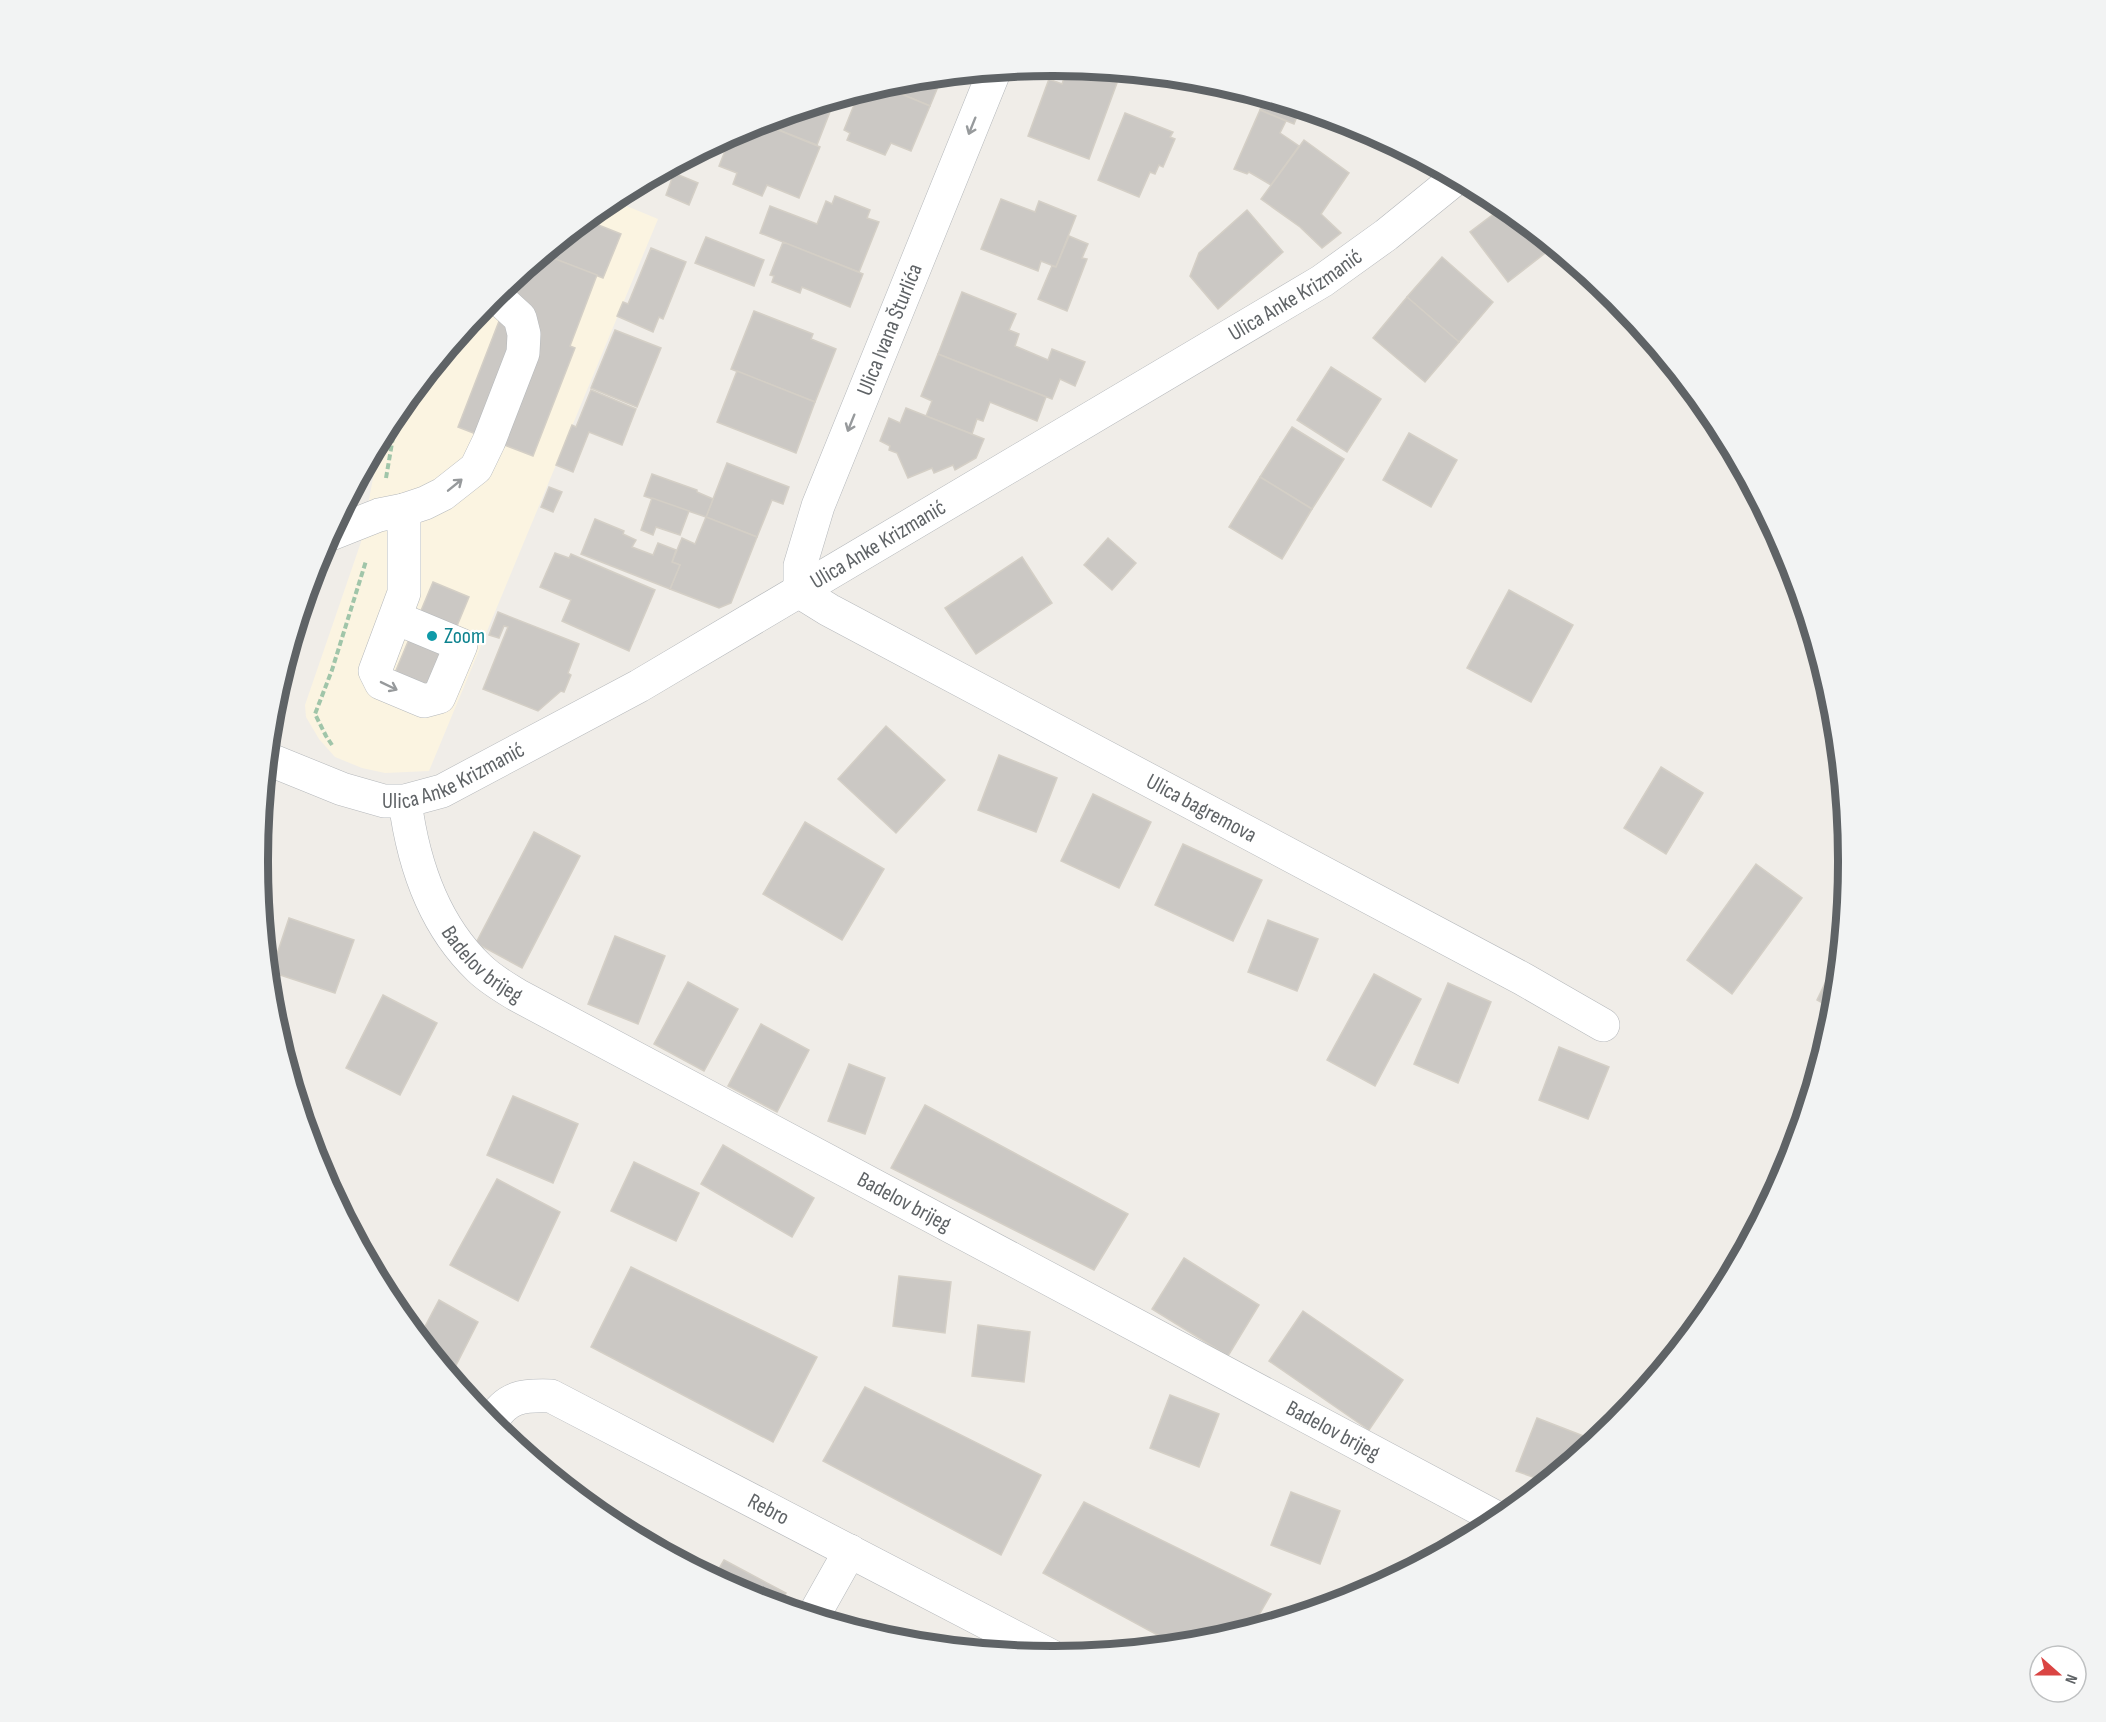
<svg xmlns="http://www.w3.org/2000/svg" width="2106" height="1722" font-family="'Sofia Sans Condensed',sans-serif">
<rect width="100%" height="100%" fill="#f0ede8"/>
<!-- commercial -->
<polygon fill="#fbf4e1" points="612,200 658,219 429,771 385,773 362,768 335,757 319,739 306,717 305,705 361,542 380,441 392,419 491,299"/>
<!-- building -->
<g fill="#cbc8c4" stroke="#d4cfc6" stroke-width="1.5">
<polygon points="1068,67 1077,68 1117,83 1089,159 1028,136 1049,79 1062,84"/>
<polygon points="942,77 930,106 882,86 898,81"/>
<polygon points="882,86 930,106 911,151 891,143 885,155 847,140 850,133 844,130 856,100 862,103 867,91"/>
<polygon points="1264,98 1300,109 1294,124 1260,110"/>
<polygon points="829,102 833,104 817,145 761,123"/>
<polygon points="1260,110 1286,121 1280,133 1299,146 1271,185 1249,172 1247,174 1234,169"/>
<polygon points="1125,113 1173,132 1170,137 1175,139 1163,167 1159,165 1155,174 1150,172 1139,197 1098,180"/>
<polygon points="761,123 820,147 799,198 767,185 762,196 733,184 737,173 719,166 731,136 749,126"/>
<polygon points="1345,123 1358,127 1411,155 1409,161 1345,135 1350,125"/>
<polygon points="1304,140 1349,173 1321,214 1341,233 1322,248 1300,227 1261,199"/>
<polygon points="674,173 698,183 689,205 666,195"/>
<polygon points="835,196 870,210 867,218 879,222 859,272 760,233 770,206 817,224 826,201 832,204"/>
<polygon points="1001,199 1035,212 1039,201 1076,216 1056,267 1041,261 1038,271 981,249"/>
<polygon points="1503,207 1553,247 1508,282 1470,232"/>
<polygon points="1247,210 1283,252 1218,309 1190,276 1199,253"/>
<polygon points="586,220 621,234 603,278 545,255"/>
<polygon points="1069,236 1088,244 1082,258 1087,259 1067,311 1038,299 1052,266 1056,267"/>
<polygon points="706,237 764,260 754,286 695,263"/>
<polygon points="783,242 863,274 850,307 802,287 800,293 772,282 774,276 770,275"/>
<polygon points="651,248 686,262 663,319 659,317 653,332 617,316 623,302 628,304"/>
<polygon points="545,255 597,275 570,346 575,348 533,456 458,427 501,316 507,319 526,270"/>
<polygon points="1442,257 1493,302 1459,342 1407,297"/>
<polygon points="962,292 1016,314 1009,330 1019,334 1015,346 1048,360 1052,349 1085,362 1075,386 1060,379 1052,399 938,354"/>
<polygon points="1407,297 1459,342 1425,382 1373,338"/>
<polygon points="754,311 813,334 811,339 836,349 815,402 731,369"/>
<polygon points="615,330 661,348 637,407 591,388"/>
<polygon points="938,354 1046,397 1037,421 990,402 983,421 977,419 972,434 926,416 932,401 921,396"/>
<polygon points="1331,367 1381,399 1347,452 1297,420"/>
<polygon points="737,371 815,402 796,453 717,422"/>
<polygon points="591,390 636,409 622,445 589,432 573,472 556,465 572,425 576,427"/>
<polygon points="906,408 984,439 976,458 955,470 953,465 934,473 932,468 908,478 897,453 889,450 890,446 880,441 889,418 900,423"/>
<polygon points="1292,427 1344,459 1312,509 1260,477"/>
<polygon points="1409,433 1457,460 1431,507 1383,480"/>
<polygon points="727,463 789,487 783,504 772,500 757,537 706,517"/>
<polygon points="652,474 697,490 697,492 713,499 706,517 644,496"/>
<polygon points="1260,477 1312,509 1282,559 1229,527"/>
<polygon points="549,487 562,492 553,512 541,507"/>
<polygon points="652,498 689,511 680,535 656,527 653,535 641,530"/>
<polygon points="706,517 757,537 731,603 719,608 670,589 680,565 672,562 682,538 695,544"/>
<polygon points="595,519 624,531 623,534 636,540 632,547 653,555 658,543 676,550 672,562 680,565 670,589 581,554"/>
<polygon points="1108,538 1136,563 1112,590 1084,565"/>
<polygon points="555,553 569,558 571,554 655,590 629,651 562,621 571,600 540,587"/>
<polygon points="1022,557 1052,603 976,654 945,608"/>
<polygon points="433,582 469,597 430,691 394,675"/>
<polygon points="1509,590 1573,625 1531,702 1467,668"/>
<polygon points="498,612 579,644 568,673 571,675 564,692 561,691 538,711 483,689 508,627 504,626 499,638 489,635"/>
<polygon points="886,726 945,780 896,833 838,779"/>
<polygon points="999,755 1057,778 1036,832 978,810"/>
<polygon points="1661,767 1703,793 1666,854 1624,828"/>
<polygon points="1093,794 1151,822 1119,888 1061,861"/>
<polygon points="805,822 884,869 842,940 763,894"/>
<polygon points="534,832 580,856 522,968 476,943"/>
<polygon points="1183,844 1262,880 1233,941 1155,905"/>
<polygon points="1756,864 1802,898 1732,994 1687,960"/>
<polygon points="289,918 354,940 335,993 271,972"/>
<polygon points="1268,920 1318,939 1297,991 1248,972"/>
<polygon points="615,936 665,956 638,1024 588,1004"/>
<polygon points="1839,954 1833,1009 1817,1000"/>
<polygon points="1374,974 1421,999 1375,1086 1327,1060"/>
<polygon points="688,982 738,1009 704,1071 654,1044"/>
<polygon points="1448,983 1491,1002 1458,1083 1414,1064"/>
<polygon points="383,995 437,1023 400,1095 346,1068"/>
<polygon points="761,1024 809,1050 777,1112 728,1086"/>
<polygon points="1559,1047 1609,1067 1588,1119 1539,1100"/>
<polygon points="849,1064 885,1078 865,1134 828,1121"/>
<polygon points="513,1096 578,1124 553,1183 487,1155"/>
<polygon points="925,1105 1128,1214 1094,1270 891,1168"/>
<polygon points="723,1145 814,1198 792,1237 701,1184"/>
<polygon points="634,1162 699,1193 676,1241 611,1211"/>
<polygon points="497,1179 560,1212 518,1301 450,1265"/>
<polygon points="1184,1258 1259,1305 1228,1356 1152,1309"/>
<polygon points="631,1267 817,1357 773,1442 591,1347"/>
<polygon points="899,1276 951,1282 945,1333 893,1326"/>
<polygon points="439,1300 478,1322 451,1375 420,1336"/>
<polygon points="1303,1311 1403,1380 1369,1430 1269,1361"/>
<polygon points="978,1325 1030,1332 1024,1382 972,1376"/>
<polygon points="865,1387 1041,1475 1001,1555 823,1461"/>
<polygon points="1170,1395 1219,1414 1199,1467 1150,1448"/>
<polygon points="1537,1418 1586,1437 1580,1452 1544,1481 1516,1471"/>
<polygon points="1291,1492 1340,1511 1320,1564 1271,1545"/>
<polygon points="1084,1502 1271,1594 1252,1627 1208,1641 1174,1644 1043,1573"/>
<polygon points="724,1560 786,1593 779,1605 748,1595 714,1577"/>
</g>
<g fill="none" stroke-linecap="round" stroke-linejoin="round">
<defs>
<g id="minor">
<polyline points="331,534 379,515 404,510 425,503 443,494 476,468 489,441 523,353 524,334 520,318 495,295"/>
<path id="s1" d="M800,592L829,610L1523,979L1603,1025"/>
<path id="s2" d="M800,592V566L818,506L994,72"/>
<polyline points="396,618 461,645 439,697 424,701 381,683 375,671 404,593 404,510"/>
<path id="s3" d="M268,759L342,789L384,801H405L442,791L639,686L1322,281L1386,235L1455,179"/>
<path id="s4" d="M405,801C413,863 433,924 479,968C490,979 504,987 517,995L1499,1519"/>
<path id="s5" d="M491,1423C506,1396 523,1395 551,1396L1051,1656"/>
<polyline points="814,1615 850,1551"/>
</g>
</defs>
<!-- minor casing -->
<use href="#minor" stroke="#b5b8bb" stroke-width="34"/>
<!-- path -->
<g stroke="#a0c5a9" stroke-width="4" stroke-dasharray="6 3" stroke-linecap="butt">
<polyline points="386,478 397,414"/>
<polyline points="332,745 326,736 315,714 332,670 366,561"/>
</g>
<!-- minor -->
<use href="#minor" stroke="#fff" stroke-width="33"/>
</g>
<!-- one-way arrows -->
<defs><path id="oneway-shaft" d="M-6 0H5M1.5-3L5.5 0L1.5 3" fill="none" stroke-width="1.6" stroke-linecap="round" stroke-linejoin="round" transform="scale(1.5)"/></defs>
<g stroke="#979a9c">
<use href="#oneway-shaft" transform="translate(972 126) rotate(112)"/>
<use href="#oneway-shaft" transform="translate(851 423) rotate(112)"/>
<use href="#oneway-shaft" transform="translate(455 485) rotate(-39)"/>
<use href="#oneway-shaft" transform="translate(389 686) rotate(26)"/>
</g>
<!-- markers -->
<circle fill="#0f9aa8" stroke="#fff" stroke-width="2" cx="432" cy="636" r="6"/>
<g text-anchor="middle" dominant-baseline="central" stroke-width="4.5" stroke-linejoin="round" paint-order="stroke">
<!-- street labels -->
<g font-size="22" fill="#5f6366" stroke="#fff">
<text stroke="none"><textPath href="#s3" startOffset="1170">Ulica Anke Krizmanić</textPath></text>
<text stroke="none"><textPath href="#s2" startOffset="279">Ulica Ivana Šturlića</textPath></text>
<text stroke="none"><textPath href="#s3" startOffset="684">Ulica Anke Krizmanić</textPath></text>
<text stroke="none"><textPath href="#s3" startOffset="198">Ulica Anke Krizmanić</textPath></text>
<text stroke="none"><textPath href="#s1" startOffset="456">Ulica bagremova</textPath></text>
<text stroke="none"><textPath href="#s4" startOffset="186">Badelov brijeg</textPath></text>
<text stroke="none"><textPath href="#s4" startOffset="672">Badelov brijeg</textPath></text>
<text stroke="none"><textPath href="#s4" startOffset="1158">Badelov brijeg</textPath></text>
<text stroke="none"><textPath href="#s5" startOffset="316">Rebro</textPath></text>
</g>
<!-- culture labels -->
<g font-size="22" fill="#0d838f" stroke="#fff" text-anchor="start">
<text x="444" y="636">Zoom</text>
</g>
</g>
<!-- crop -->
<path d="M0 0H2106V1722H0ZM1052 76H1054A784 784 0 0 1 1838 860V862A784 784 0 0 1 1054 1646H1052A784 784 0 0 1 268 862V860A784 784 0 0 1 1052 76Z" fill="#f2f3f3" fill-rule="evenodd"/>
<path fill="none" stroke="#5f6366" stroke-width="8" d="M1052 76H1054A784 784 0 0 1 1838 860V862A784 784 0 0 1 1054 1646H1052A784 784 0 0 1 268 862V860A784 784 0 0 1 1052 76Z"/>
<!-- north arrow -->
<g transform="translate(2058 1674) rotate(111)"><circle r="28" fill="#ffffff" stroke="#bfc1c2" stroke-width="1.5"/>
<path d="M0-4.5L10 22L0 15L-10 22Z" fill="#da4543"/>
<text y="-9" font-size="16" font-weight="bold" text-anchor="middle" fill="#5f6366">N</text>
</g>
</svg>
